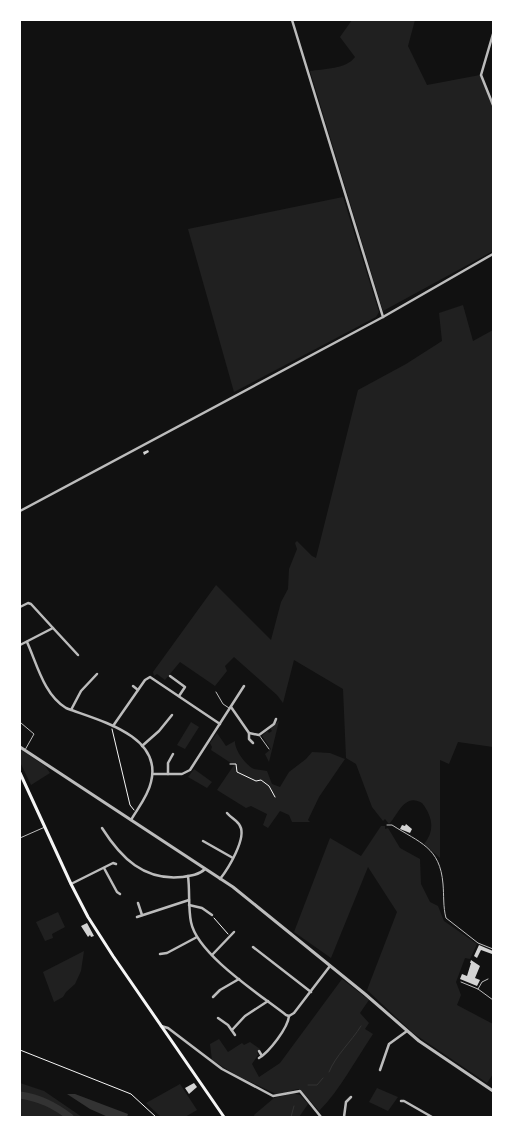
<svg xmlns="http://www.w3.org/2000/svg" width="513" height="1137" font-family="'Times New Roman',serif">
<rect width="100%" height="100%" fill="#111"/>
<!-- green -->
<g fill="#202020">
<path d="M352,20H415L408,46L427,85L480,75L493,108V251L383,311L310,71C323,69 347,69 355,57L340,37Z"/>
<polygon points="343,197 379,312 376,317 234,392 188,229"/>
<path d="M463,305L473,341L493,330V747L458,742L449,764L440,760V858L424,844C435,831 433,817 422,803C404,792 397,817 389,824L385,819L383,821L372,807L356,764L346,758L343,689L294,660L283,703L277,695L234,657L225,666L227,671L215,686L180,662L165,680L157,674L154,676L153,672L216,585L271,640L281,602L288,589L289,569L297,549L295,543L297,541L312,556L316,558L358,390L406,364L442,341L439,313Z"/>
<polygon points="279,721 269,762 265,754 271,749 262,736 267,731 269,733 272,731 270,728"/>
<polygon points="191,722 199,727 185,749 177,745"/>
<path d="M217,733L226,746L235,741C234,749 246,766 254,769C258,770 263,770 267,771L272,784L280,787L289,772L306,759L312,752L330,753L345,759L319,797L308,820L310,822H292L289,815L280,811L268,828L263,825L267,814L251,806L246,808L217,790L234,765L211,750L212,747L210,743Z"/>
<polygon points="20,749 45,766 50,773 31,785 20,762"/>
<polygon points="194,769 212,782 207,788 188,777"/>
<polygon points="381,826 385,826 385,829 388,828 400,848 420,859 421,884 430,902 438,906 444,921 477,944 470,959 465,958 456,982 461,995 457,1005 493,1024 493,1074 487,1083 413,1033 367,990 397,912 368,867 331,958 294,932 330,838 361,856"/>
<polygon points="58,912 65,927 52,934 53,938 45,941 36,922"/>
<polygon points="84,951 81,971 75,984 66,992 63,997 54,1002 43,972"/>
<path d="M342,979L369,1000L360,1013L369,1023L365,1029L373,1034C356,1059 340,1090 319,1111L300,1089H297L278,1095L236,1075L212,1060L210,1044L219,1039L228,1052L242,1043L244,1045L250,1042L260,1049L257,1052L258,1055L252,1064L259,1077L280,1063Z"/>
<polygon points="20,1083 44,1091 82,1117 20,1117"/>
<polygon points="180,1084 197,1110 185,1117 161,1117 146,1103"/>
<polygon points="377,1088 398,1097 388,1111 369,1102"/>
<polygon points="293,1093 300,1095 308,1104 299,1117 255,1117 254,1115 274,1098"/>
</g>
<!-- water -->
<polygon fill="#333" points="67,1094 75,1094 128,1114 127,1117 108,1117 90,1109"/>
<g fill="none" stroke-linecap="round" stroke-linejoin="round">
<!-- stream -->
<g stroke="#333" stroke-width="1">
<path d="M329,1072C336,1055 351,1042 361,1026"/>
<polyline points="308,1085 317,1085 323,1078"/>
<polyline points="291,1117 294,1106"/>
</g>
<!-- river -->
<path stroke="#333" stroke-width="7" d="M20,1095C40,1098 54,1105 70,1117"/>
</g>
<!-- building -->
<g fill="#d3d3d3">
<polygon points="148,450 149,452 144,455 143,452"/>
<polygon points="406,824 412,829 410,833 400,829 402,825 405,826"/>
<polygon points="87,923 94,936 91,937 90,935 88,937 81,926"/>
<polygon points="479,945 493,951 492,954 481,950 477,958 474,956"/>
<polygon points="471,960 480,966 475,978 480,980 477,986 460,979 462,974 467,976 471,963 470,963"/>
<polygon points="194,1083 197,1087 189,1094 185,1088"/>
</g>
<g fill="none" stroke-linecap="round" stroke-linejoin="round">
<!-- path -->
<g stroke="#f5f5f5" stroke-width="1">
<polyline points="112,729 130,805 134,810"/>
<polyline points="230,764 236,764 237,772 256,781 261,780 269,786 275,797"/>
<polyline points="214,918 228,934"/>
<polyline points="20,1050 131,1094 156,1117"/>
</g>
<!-- service -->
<g stroke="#bcbcbc" stroke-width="1">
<polyline points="216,692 223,704 229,708"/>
<polyline points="21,723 34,734 25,750"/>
<polyline points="259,735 269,749"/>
<path d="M387,825H392C420,843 440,847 443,884C444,895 443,907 446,918L478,943L493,949"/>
<polyline points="20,838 45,827"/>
<polyline points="461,982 478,989 493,1000"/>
<polyline points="478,989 482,982 488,979"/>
</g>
<!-- minor -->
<g stroke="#bcbcbc" stroke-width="2.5">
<polyline points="292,20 383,317"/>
<polyline points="493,34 481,75 493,105"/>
<polyline points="20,511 383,317 493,254"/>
<polyline points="20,607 28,603 31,604 53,628 20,645"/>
<polyline points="53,628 78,655"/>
<path d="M27,642C37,664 44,695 66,708C97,720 163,735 151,782C148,796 138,808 131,820"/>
<polyline points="170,676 185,687 179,696"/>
<polyline points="133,686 138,690"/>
<polyline points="231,707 249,733 259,735 274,724 276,719"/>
<polyline points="71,710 81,691 97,674"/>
<polyline points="113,726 145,680 150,677 220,724"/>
<polyline points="249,733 249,739 253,743"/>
<polyline points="142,746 159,731 172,715"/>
<polyline points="153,774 182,774 190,770 244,686"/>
<polyline points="168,774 168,763 173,754"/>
<path d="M102,828C121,858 144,881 182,877C190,876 199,875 205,869"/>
<polyline points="203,841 233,858"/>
<polyline points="104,868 117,892 120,894"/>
<path d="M188,876C190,891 188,907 191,922C197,954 259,994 286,1015L289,1016L294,1013L330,966"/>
<path d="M220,879C228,869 247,838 240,826C238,821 231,818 227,813"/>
<polyline points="71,884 113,863 116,864"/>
<polyline points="138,903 142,915"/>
<polyline points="189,905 202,908 212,915"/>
<polyline points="137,917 189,900"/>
<polyline points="253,947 311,992"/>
<polyline points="160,954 167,953 197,937"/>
<polyline points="212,955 234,932"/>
<polyline points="213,997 220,990 239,979"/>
<polyline points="218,1018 228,1025 235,1035"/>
<polyline points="161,1026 168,1028 222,1069 273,1096 300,1091 321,1117"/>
<polyline points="232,1030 245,1016 268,1001"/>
<polyline points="259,1051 262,1056"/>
<path d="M259,1058C269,1052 288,1028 289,1016"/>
<polyline points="380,1070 389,1044 407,1031"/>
<polyline points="401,1101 404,1101 432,1117"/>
<polyline points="344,1117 346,1102 351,1097"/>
</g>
<!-- tertiary -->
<polyline stroke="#bcbcbc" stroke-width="3" points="20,747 233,887 365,994 419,1041 493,1091"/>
<!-- secondary -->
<polyline stroke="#f5f5f5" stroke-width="3" points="20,773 71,884 88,917 113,956 224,1117"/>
</g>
<!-- border -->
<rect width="513" height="1137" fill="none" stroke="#ffffff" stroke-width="42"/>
</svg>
